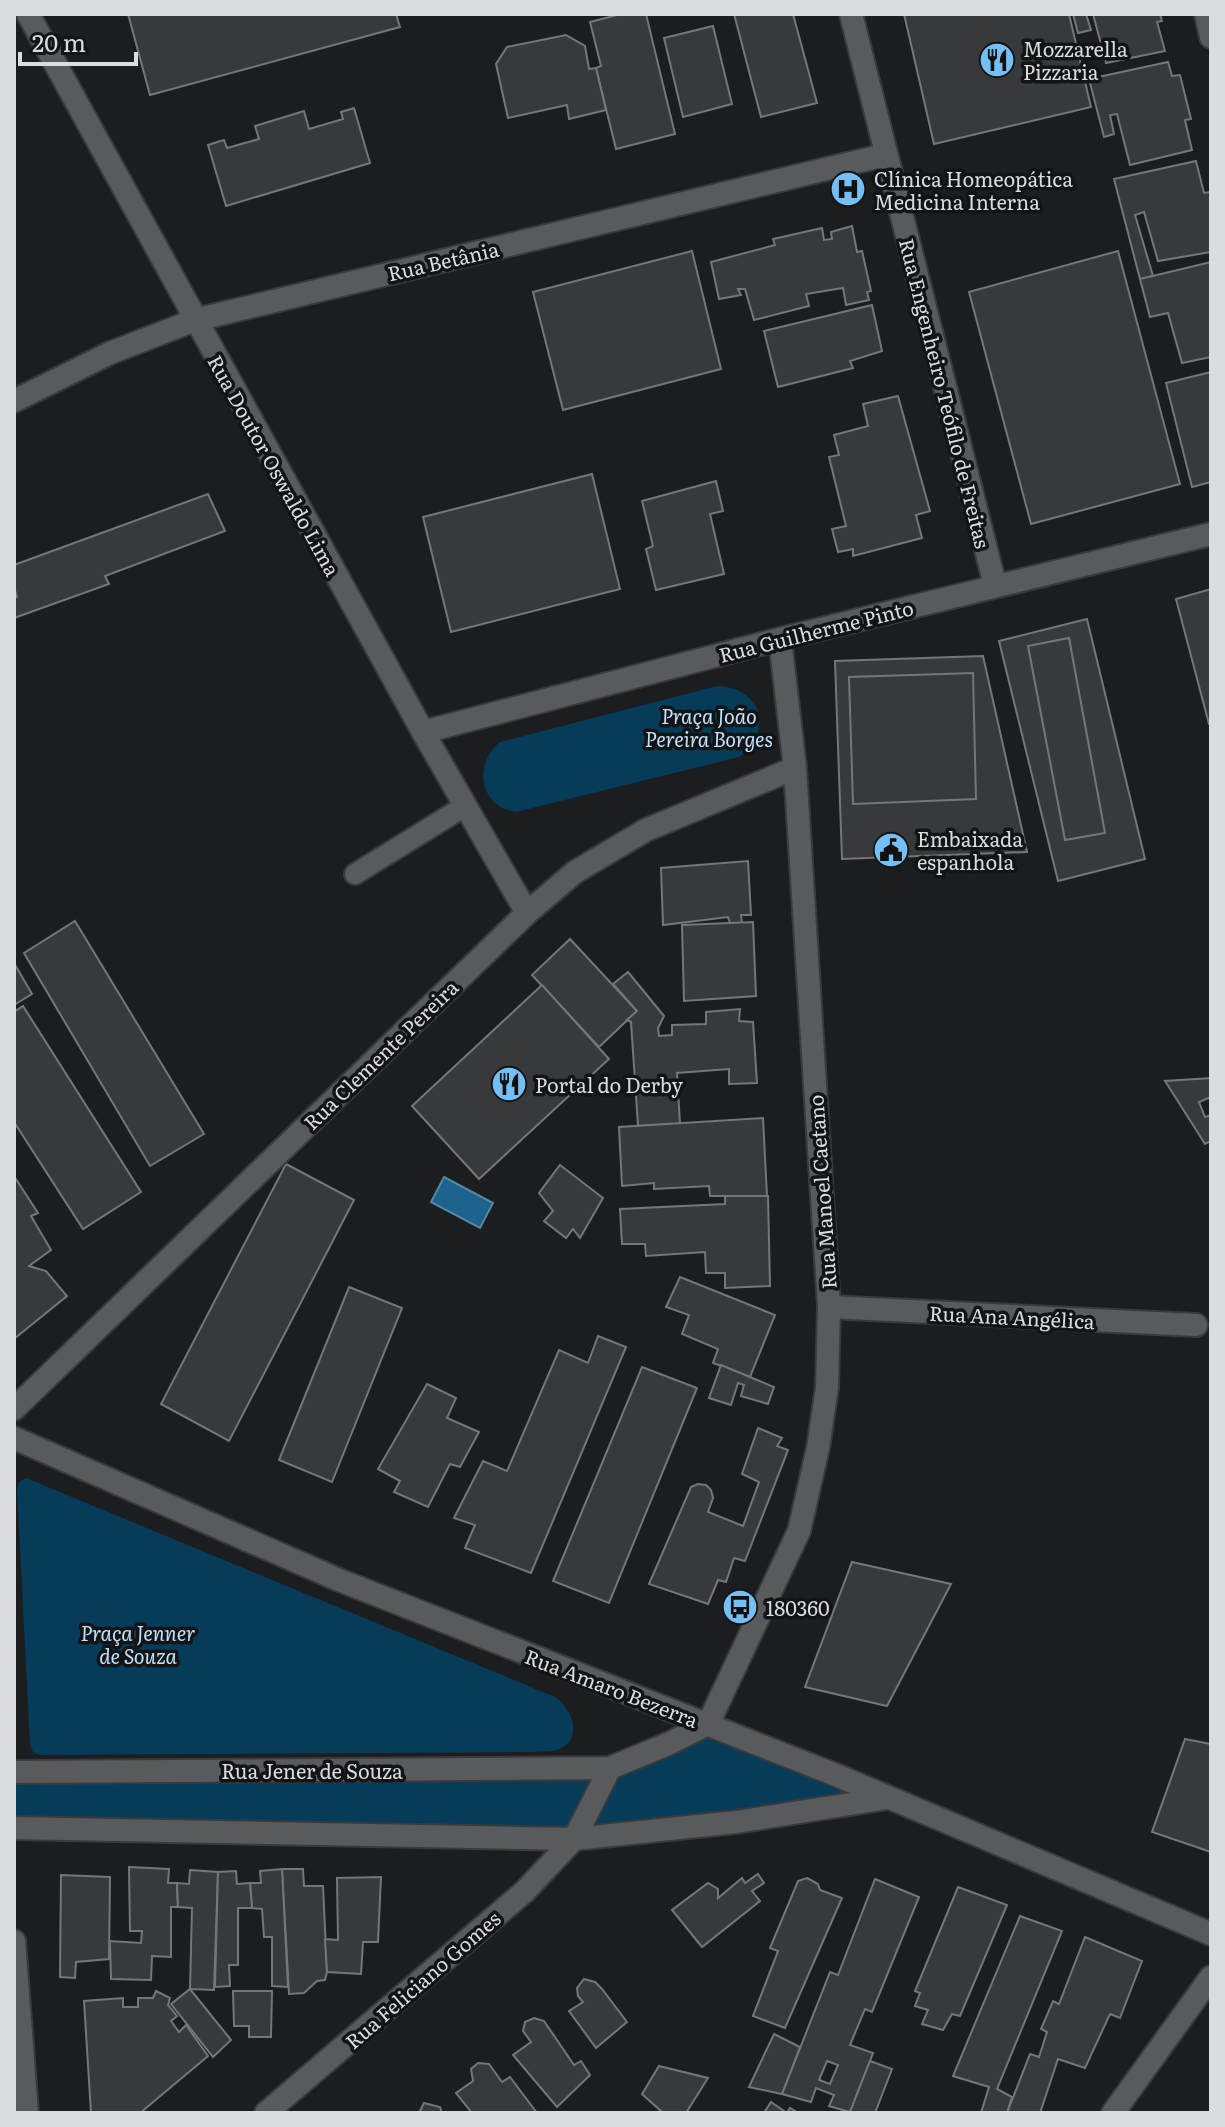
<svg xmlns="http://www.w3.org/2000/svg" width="1225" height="2127" font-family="Literata,serif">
<rect width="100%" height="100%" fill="#1b1d1f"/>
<!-- green -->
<g fill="#073b5a">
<path d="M717,686C761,687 775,731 739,757L516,812C479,807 473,764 500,742Z"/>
<path d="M26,1478L555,1697C572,1708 584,1739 559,1749C552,1752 541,1751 533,1752L40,1755L33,1752L30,1745L17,1489L19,1482Z"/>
<polygon points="705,1728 887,1798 582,1834 14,1828 14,1772 615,1771"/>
</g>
<!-- water -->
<polygon fill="#1c628c" stroke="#5587a4" stroke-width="2" points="444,1177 493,1203 480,1228 431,1202"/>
<!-- building -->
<g fill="#37393b" stroke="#747779" stroke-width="2" fill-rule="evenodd">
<polygon points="128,14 396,14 400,27 150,95"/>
<polygon points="621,14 646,14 675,134 616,149 596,68 601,66 590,22"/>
<polygon points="734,14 793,14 817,103 761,117"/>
<polygon points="904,14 1069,14 1091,107 934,144"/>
<polygon points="1073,14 1086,14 1091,30 1078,33"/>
<polygon points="1093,14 1160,14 1162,21 1157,22 1165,51 1106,63"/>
<polygon points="713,26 732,104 683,117 664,38"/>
<polygon points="566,35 585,46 589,69 596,68 606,110 569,119 567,105 508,118 496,64 507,47"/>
<polygon points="1168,62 1172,76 1180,75 1191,119 1185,120 1192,150 1130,165 1117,114 1110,115 1114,134 1104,137 1089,79"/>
<polygon points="354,108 370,163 226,206 208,145 224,140 227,148 259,139 255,126 304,111 309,129 343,119 341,112"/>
<polygon points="1196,161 1204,193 1211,192 1211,252 1158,261 1144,212 1135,215 1153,276 1140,279 1114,179"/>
<polygon points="852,226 857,252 862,251 871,291 867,292 869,300 846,305 843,288 806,294 809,306 754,320 745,289 738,289 741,295 719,299 711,262 775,245 773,239 822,228 824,240 832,239 831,232"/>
<polygon points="692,251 721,369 563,410 533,292"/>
<polygon points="1118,251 1180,484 1031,524 969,292"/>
<polygon points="1211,262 1211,357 1182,363 1168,313 1150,317 1140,279"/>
<polygon points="872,305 882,351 850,361 853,368 778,387 764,331"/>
<polygon points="1211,372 1211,482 1192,487 1166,383"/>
<polygon points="898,396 930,511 916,515 922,538 853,556 853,549 838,552 832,529 846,526 829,457 839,455 834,435 868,426 863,404"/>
<polygon points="592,474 620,589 451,632 423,517"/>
<polygon points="716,481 723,511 710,514 724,574 656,590 646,549 653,546 642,501"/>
<polygon points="208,494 225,531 105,576 109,584 14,618 14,598 17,597 14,587 14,565"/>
<polygon points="1211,589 1211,724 1209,724 1176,599"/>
<polygon points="1087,619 1145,859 1058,881 999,641"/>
<polygon points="1069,638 1105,833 1065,840 1028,646"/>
<polygon points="983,656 1027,852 842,859 835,661"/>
<polygon points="973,673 976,799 853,804 849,677"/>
<polygon points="748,861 751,915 741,915 742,923 730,923 728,917 663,925 661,868"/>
<polygon points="75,921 204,1134 150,1166 24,953"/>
<polygon points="753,922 756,996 684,1001 682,925"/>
<polygon points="570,939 637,1011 599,1047 532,975"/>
<polygon points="14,963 32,994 14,1005"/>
<polygon points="628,972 664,1016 658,1028 659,1036 672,1035 672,1025 706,1024 706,1012 740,1009 739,1021 753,1022 757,1083 729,1084 729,1069 677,1073 680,1124 638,1126 631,1022 627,1020 637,1011 613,984"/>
<polygon points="542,985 609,1059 479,1179 412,1106"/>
<polygon points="23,1006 141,1192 83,1229 14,1122 14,1012"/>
<polygon points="1211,1078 1211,1097 1199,1102 1205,1117 1211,1115 1211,1141 1205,1144 1165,1081"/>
<polygon points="763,1118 767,1196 710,1196 709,1186 654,1189 654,1183 622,1186 619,1127"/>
<polygon points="286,1164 354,1200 229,1441 161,1404"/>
<polygon points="560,1165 603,1198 580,1238 573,1229 566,1238 544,1221 553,1211 539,1193"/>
<polygon points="14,1176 38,1213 31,1216 51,1250 29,1266 46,1271 67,1296 14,1339"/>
<polygon points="725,1196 768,1196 770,1286 725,1288 725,1273 706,1273 705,1252 646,1256 645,1244 622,1244 620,1209 725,1204"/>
<polygon points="680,1277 775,1315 750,1377 713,1363 718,1349 682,1334 689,1315 666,1307"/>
<polygon points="349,1287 402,1308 332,1482 279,1460"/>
<polygon points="598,1336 626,1347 531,1573 465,1548 475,1525 454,1518 483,1461 507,1471 559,1350 588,1363"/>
<polygon points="721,1365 774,1387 768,1404 741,1396 744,1385 738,1383 731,1405 709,1398"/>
<polygon points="642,1367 697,1388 609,1603 553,1581"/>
<polygon points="427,1384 456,1398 447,1418 479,1432 460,1467 450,1464 428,1507 394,1492 400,1481 378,1469"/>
<polygon points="758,1428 782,1438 777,1446 788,1450 745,1561 734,1558 726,1582 718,1580 708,1604 649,1584 691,1487 698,1484 706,1485 711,1490 713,1498 708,1512 743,1526 759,1482 742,1474"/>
<polygon points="852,1562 951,1584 887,1706 805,1687"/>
<polygon points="1185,1739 1211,1744 1211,1852 1152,1832"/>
<polygon points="129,1867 169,1869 168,1883 177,1883 178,1907 171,1907 171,1957 152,1956 151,1980 111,1979 110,1941 141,1943 142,1931 130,1931"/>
<polygon points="282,1869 303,1869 304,1886 323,1886 327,1972 325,1980 317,1981 304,1993 289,1994"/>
<polygon points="282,1869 288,1987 272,1986 272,1937 264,1937 262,1909 252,1908 250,1883 261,1883 260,1871"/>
<polygon points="190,1870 218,1872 214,1990 190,1989 192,1908 178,1907 177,1883 189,1884"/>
<polygon points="236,1871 237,1884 250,1883 252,1908 238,1908 238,1965 229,1965 230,1986 215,1987 218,1872"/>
<polygon points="758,1874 764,1883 752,1891 760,1901 702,1947 672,1910 708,1883 718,1889 718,1898 742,1878 745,1883"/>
<polygon points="61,1875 110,1877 109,1959 76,1962 75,1978 60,1977"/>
<polygon points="381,1877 378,1942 363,1942 361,1974 327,1972 325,1939 338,1940 337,1878"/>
<polygon points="807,1878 818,1884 820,1890 842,1898 785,2028 753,2016 778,1951 770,1948 798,1881"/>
<path d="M875,1879L919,1897L872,2012L865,2009L850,2045L873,2053L850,2112L829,2106L834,2095L816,2088L811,2102L782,2094L830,1972L838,1975ZM827,2061L838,2065L830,2084L819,2080Z"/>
<polygon points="958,1887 1007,1905 960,2016 952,2014 943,2030 922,2024 928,2010 915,2006 920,1993 915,1991"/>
<polygon points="1020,1916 1062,1931 997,2089 1012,2097 1007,2113 981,2113 989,2087 953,2076"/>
<polygon points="1085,1937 1142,1961 1120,2018 1110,2014 1085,2068 1058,2059 1040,2113 1007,2113 1030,2054 1039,2057 1047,2032 1041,2029 1053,2001 1059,2004"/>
<polygon points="584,1979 595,1982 602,1989 627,2022 596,2048 569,2011 583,2002 578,1996 577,1988"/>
<polygon points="190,1989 231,2040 213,2057 171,2004"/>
<polygon points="156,1991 170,1998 168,2005 177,2016 171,2021 179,2032 186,2025 208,2056 140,2113 91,2113 84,2001 123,1998 123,2007 138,2007 138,1998 153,1998"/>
<polygon points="233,1991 272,1991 271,2037 249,2037 249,2026 234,2026"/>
<polygon points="534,2018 544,2021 574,2065 581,2061 590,2075 557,2107 513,2055 531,2042 523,2031 525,2022"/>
<polygon points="774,2034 800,2047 782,2094 749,2087"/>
<polygon points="870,2061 892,2069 875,2113 850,2112"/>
<polygon points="478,2063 489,2064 502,2082 510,2077 537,2113 472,2113 456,2093 473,2081 471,2069"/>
<polygon points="659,2066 708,2078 686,2113 663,2113 642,2094"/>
<polygon points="771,2102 787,2113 790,2108 798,2113 764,2113"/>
<polygon points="424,2103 440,2107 442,2113 419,2113"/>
</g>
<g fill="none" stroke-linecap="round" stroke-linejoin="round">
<defs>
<polyline id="service" points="355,874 465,806"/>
<g id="minor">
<polyline points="28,14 423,732"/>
<polyline points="851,14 995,585"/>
<polyline points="1206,14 1211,37"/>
<polyline points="14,401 110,353 195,320 885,155"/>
<polyline points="829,1307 1196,1325"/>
<polyline points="266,2113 524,1892 574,1839 610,1768"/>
<polyline points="1113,2113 1211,1977"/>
</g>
<g id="tertiary">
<polyline points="527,913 423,732 780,639 1211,534"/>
<polyline points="14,1409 527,913 575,872 646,830 795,768"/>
<polyline points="14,1438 339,1580 836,1775 1211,1934"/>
<polyline points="708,1724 799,1531 818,1448 827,1387 829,1307 795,768 780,639"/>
<polyline points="14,1772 610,1768 668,1744 708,1724"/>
<polyline points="14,1828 574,1839 736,1822 888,1798"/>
<polyline points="14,1941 27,2113"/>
</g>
</defs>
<!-- service casing -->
<use href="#service" stroke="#393a3c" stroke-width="24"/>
<!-- minor casing -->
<use href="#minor" stroke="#393a3c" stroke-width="26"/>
<!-- tertiary casing -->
<use href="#tertiary" stroke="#393a3c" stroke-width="26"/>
<!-- service -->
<use href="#service" stroke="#585b5d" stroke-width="20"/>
<!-- minor -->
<use href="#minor" stroke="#585b5d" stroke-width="22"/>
<!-- tertiary -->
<use href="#tertiary" stroke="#585b5d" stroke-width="22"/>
</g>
<!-- icons -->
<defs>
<symbol id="restaurant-disc" viewBox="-11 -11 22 22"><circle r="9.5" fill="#74c0f6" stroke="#121416"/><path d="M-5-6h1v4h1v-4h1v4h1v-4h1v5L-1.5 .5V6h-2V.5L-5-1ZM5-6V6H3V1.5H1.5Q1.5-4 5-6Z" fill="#111"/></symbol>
<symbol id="hospital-disc" viewBox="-11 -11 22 22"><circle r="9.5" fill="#74c0f6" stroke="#121416"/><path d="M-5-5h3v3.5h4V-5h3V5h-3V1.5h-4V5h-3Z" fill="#111"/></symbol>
<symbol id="civic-disc" viewBox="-11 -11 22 22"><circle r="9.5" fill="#74c0f6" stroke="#121416"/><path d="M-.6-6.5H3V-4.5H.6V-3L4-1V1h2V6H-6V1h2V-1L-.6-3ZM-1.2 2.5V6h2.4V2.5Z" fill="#111"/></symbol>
<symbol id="bus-disc" viewBox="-11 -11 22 22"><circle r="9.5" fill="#74c0f6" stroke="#121416"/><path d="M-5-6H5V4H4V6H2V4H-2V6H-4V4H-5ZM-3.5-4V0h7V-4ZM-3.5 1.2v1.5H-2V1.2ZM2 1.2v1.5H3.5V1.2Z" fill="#111"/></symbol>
</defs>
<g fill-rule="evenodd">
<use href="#restaurant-disc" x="977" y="40" width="40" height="40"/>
<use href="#hospital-disc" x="828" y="169" width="40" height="40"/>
<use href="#civic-disc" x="871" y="830" width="40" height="40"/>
<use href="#restaurant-disc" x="489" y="1064" width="40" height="40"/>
<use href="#bus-disc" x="720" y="1587" width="40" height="40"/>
</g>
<g text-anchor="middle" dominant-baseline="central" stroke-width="7" stroke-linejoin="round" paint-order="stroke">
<!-- poi labels -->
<g font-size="20" fill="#dbdcdd" stroke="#121416" text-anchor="start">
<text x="1023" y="48">Mozzarella<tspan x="1023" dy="23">Pizzaria</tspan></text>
<text x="874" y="178">Clínica Homeopática<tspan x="874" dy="23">Medicina Interna</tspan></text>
<text x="917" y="838">Embaixada<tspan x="917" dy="23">espanhola</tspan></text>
<text x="535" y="1084">Portal do Derby</text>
<text x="766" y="1607">180360</text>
</g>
<!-- street labels -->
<g font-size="20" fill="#dbdcdd" stroke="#121416">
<text transform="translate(443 260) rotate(-13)">Rua Betânia</text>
<text transform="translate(946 393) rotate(76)">Rua Engenheiro Teófilo de Freitas</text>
<text transform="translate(275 465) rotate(61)">Rua Doutor Oswaldo Lima</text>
<text transform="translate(816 630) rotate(-14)">Rua Guilherme Pinto</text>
<text transform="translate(380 1054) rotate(-44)">Rua Clemente Pereira</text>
<text transform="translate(821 1192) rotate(-94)">Rua Manoel Caetano</text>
<text transform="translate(1012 1316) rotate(3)">Rua Ana Angélica</text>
<text transform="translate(612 1687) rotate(21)">Rua Amaro Bezerra</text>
<text x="312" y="1770">Rua Jener de Souza</text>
<text transform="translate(422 1979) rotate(-41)">Rua Feliciano Gomes</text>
</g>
<!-- park labels -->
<g font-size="20" font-style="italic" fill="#bfe1fa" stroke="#121416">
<text x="709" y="715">Praça João<tspan x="709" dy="23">Pereira Borges</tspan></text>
<text x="138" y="1632">Praça Jenner<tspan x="138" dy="23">de Souza</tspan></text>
</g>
</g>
<!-- border -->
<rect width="1225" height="2127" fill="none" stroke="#dbdcdd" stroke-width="32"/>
<!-- scale -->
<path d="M20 52v12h116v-12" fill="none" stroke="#dbdcdd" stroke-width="4"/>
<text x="32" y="52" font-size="24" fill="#dbdcdd" stroke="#121416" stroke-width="6" paint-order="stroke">20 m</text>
</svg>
